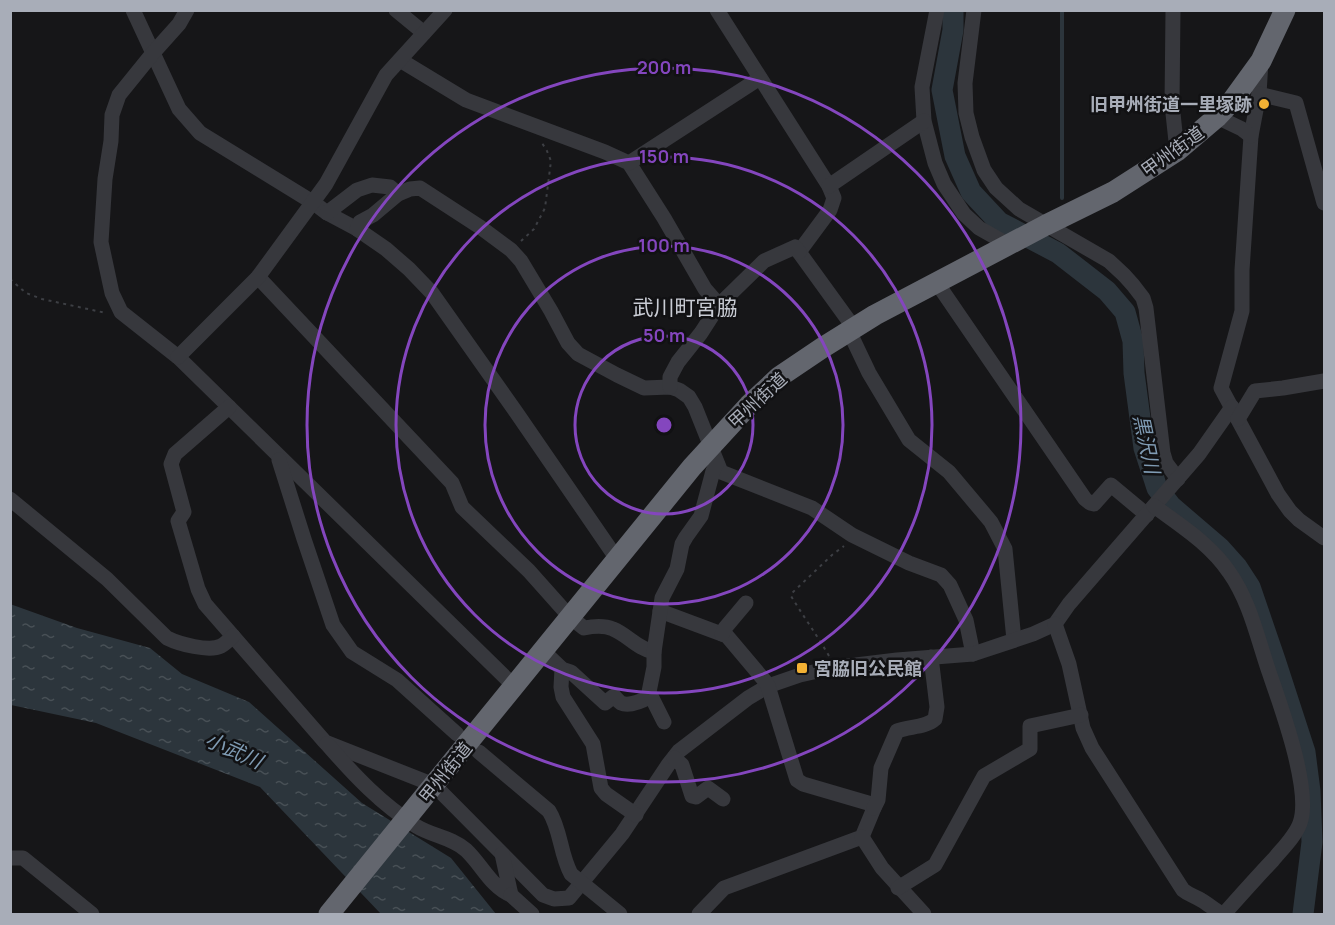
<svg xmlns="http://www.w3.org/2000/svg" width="1335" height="925" font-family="Manrope,'Noto Sans JP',sans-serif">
<defs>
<pattern id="water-ripples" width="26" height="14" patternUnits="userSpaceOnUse" patternTransform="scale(1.5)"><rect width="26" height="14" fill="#2c353c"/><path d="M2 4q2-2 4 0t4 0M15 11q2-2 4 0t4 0" fill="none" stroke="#485056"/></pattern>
</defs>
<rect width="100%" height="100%" fill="#161618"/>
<!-- water -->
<polygon fill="url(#water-ripples)" points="10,604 77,628 150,648 182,674 249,702 362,803 451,858 496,914 381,914 260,787 96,723 11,705"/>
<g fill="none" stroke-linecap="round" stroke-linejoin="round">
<!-- stream -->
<g stroke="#2c353c" stroke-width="4">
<polyline points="1062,10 1062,198"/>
<polyline points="1058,253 1058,245"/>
</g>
<!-- river -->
<polyline stroke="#2c353c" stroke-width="21" points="953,10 953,30 942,90 955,156 971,192 999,222 1058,253 1107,291 1125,312 1133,341 1134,373 1144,448 1157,488 1171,506 1220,548 1237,567 1250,587 1275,660 1305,752 1310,791 1312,842 1303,914"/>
<!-- path -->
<g stroke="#3d3f44" stroke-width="2" stroke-dasharray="3 4.5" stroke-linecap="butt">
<polyline points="521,241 534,229 545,208 551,161 547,151 542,143"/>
<polyline points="10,279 26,293 42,299 106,313"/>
<path d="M829,656C817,635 803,616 791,596L792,593L832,555L844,546"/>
</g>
<!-- minor -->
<g stroke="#37383d" stroke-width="15">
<polyline points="133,10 179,109 200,133 314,203 327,213 357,229 386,249 409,269 432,293 516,412 617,559"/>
<polyline points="187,10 179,24 153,53 119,95 112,115 111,141 105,179 101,242 112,293 121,312 178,357 514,686"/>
<polyline points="396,10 424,33"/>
<polyline points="717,10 829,186 834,198 830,210 799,252 854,328"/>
<polyline points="937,10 922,87 924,121 935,163 944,184 964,214 979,228 1009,245"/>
<polyline points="974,10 965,83 966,113 972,137 984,170 996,188 1019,209 1109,261 1124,275 1133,285 1143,298 1146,308 1163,453 1166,463 1178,479"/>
<polyline points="1173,10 1172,104 1177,151"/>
<polyline points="400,60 466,100 605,152 629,163 664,218 705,289 719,305"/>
<polyline points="1261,61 1259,94 1251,136 1242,270 1242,311 1221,388 1278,494 1290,511 1299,520 1324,538"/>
<polyline points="1259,94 1296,103 1324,203"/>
<polyline points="1217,117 1242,129 1251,136"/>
<polyline points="629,163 760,78"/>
<polyline points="829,186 924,121"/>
<polyline points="327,213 357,190 372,185 390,187 398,194"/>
<polyline points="357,229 360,222 373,215 398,194 410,189 420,188 480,227 511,250 521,261 551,311 568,343 578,354 617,375 644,388 670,387 679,390 689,397 695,407 721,472 812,508 852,535 909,563 941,575 950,585 966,620 973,654"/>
<path d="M258,277L452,483L462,507L529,571L570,617L584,628C594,626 604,625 613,629C628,635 636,648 654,652"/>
<polyline points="937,283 1085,499 1090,503 1094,504 1111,485 1147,515"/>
<polyline points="849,331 869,373 909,440 949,472 991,522 1005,549 1014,640"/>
<polyline points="178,357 258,277 326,184 386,75 445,10"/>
<polyline points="670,387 670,377 678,362 701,333 719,305 764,261 795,247 799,252"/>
<polyline points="229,407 175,454 171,464 184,512 178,521 198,589 205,604 325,742 434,785 543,895 554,899 569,898 622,834 668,765 679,751 748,698 768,686 800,675 831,668 897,660 973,654 1033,634 1055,624 1069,604 1199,454 1232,407"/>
<polyline points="1238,419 1255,391 1283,388 1324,381"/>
<polyline points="279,460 304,539 333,625 352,652 397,680 457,734"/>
<path d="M10,499L107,579L167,638C179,644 209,652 221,646C225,644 230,639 233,636"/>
<path d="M1154,506C1181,526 1210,544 1229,572C1249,600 1257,636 1268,669C1280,704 1312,790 1300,823C1295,837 1282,849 1273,860C1256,878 1240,896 1224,914"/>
<polyline points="660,611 727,636 764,680 768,686 797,780 803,784 868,803 874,808 862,837 724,888 699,914"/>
<path d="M1055,624L1069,664L1083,728L1092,748L1183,890C1189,895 1195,896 1201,900C1208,904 1215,910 1222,914"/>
<polyline points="722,634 725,628 746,603"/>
<path d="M543,651L562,669L571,672L605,703L614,696C616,698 618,701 621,703C629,707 644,700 651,696"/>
<polyline points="562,669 561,687 563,697 593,744 601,788 606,794 636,815"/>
<polyline points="664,722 649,692 654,667 654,652 662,598 677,569 682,544 686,537 701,516 713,471 717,463"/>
<path d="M327,744C354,775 381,804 416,826C432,836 451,837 466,850C482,865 491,887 511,895L502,854"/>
<path d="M479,752L549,811C561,830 560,854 571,874L620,914"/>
<polyline points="674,758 682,765 692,796 696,797 708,788 723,799"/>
<path d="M874,808L878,800L881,768L897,731C909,726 925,728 935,719L937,707L931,657"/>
<polyline points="862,837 882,868 924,914"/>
<polyline points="10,858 23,858 92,914"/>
<polyline points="898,888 935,865 984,776 1030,749 1030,726 1081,715"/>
<polyline points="511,895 532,914"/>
</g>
<!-- highway -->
<polyline stroke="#63666e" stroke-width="21" points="427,793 692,467 749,405 779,377 822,348 875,315 1046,225 1113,192 1177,151 1217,117 1232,101 1261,61 1285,10"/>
<!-- highway-bridge -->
<polyline stroke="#63666e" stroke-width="21" points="329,914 427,793"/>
</g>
<!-- distance rings -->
<g fill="none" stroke="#8446be" stroke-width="3">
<circle cx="664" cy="425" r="89"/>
<circle cx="664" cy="425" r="179"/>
<circle cx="664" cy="425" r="268"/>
<circle cx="664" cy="425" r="357"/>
</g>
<!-- markers -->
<g fill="#f2b134" stroke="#111113" stroke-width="2">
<circle cx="1264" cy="104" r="6"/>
<rect x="796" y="662" width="12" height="12" rx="3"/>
</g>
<g text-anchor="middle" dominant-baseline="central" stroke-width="5" stroke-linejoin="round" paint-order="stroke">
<!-- poi labels -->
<g font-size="18" font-weight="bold" fill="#a8adb8" stroke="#111113" text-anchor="end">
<text x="1252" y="104">旧甲州街道一里塚跡</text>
<text x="814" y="668" text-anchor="start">宮脇旧公民館</text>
</g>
<!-- street labels -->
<g font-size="18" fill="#a8adb8" stroke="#111113">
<text transform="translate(1172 151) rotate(-36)">甲州街道</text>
<text transform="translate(757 400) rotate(-43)">甲州街道</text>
<text transform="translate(445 772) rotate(-51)">甲州街道</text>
</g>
<!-- water labels -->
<g font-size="20" font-style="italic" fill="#7f9bb3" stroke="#111113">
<text transform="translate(1147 444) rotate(78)">黒沢川</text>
<text transform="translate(234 750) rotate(24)">小武川</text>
</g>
<!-- quarter labels -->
<g font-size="21" fill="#c9ccd4" stroke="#111113">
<text x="685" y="307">武川町宮脇</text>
</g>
</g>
<circle cx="664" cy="425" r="9" fill="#8446be" stroke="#111113" stroke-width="3"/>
<g font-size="18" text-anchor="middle" font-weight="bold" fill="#8446be" stroke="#111113" stroke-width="5" stroke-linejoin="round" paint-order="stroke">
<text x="664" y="74">200 m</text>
<text x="664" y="163">150 m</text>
<text x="664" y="252">100 m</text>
<text x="664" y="342">50 m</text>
</g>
<!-- border -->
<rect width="1335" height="925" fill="none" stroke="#a8adb8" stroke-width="24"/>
</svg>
